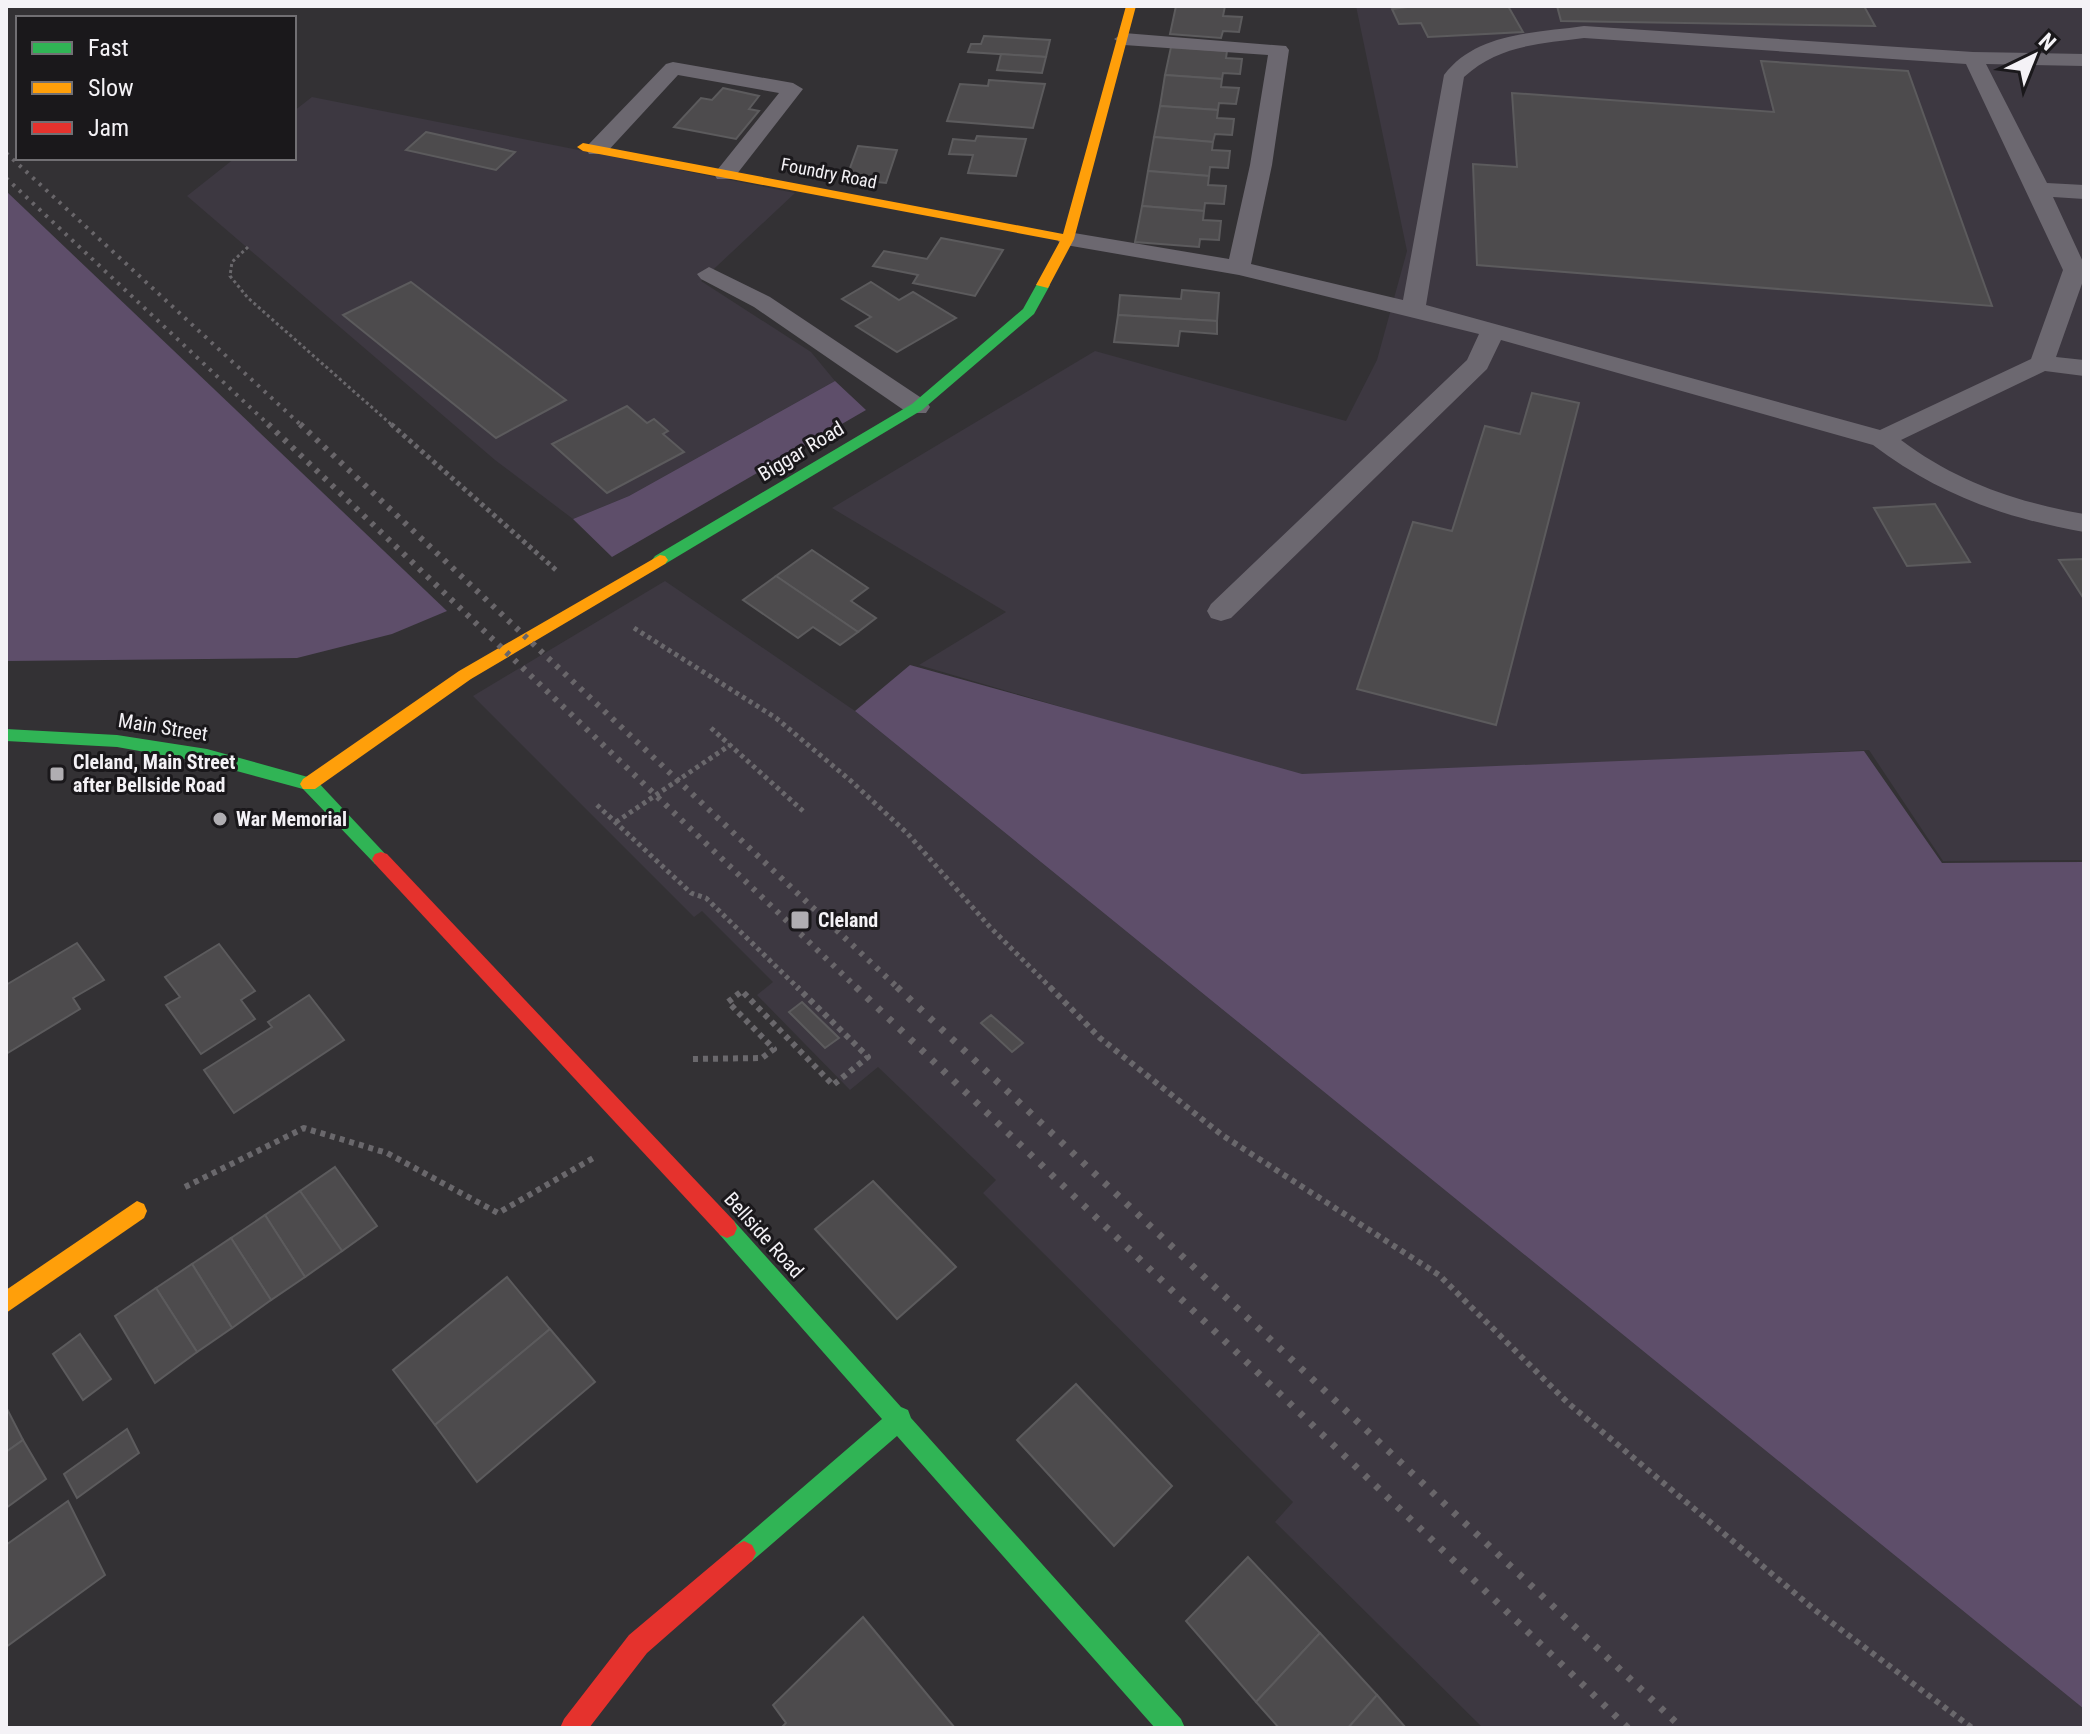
<svg xmlns="http://www.w3.org/2000/svg" width="2090" height="1734" font-family="'Roboto Condensed',sans-serif">
<rect width="100%" height="100%" fill="#333134"/>
<!-- built -->
<g fill="#3d3841">
<polygon points="1356,6 2084,6 2084,860 1943,861 1869,750 1302,778 919,665 1006,612 832,508 1095,351 1346,421 1377,360 1407,251"/>
<polygon points="312,97 795,193 701,281 811,352 835,381 629,496 573,519 495,460 187,196 235,158 294,158 294,111"/>
<polygon points="665,581 855,711 2084,1709 2084,1728 1483,1728 1275,1522 1293,1502 983,1193 996,1180 878,1067 850,1090 757,995 773,982 702,911 694,917 473,696"/>
</g>
<!-- green -->
<g fill="#5e4e6a">
<polygon points="6,191 447,611 392,634 297,658 6,661"/>
<polygon points="835,381 866,410 612,557 573,519 629,496"/>
<polygon points="910,665 1302,774 1864,751 1942,863 2084,862 2084,1709 855,711"/>
</g>
<!-- building -->
<g fill="#4d4b4d" stroke="#5c5b5d" stroke-width="2">
<polygon points="1176,6 1225,6 1223,16 1242,17 1239,32 1223,31 1221,38 1170,34"/>
<polygon points="1415,6 1508,6 1523,32 1428,37 1421,23 1399,24 1392,9"/>
<polygon points="1557,6 1864,6 1875,26 1561,21"/>
<polygon points="984,36 1050,40 1046,57 968,52 971,44 981,44"/>
<polygon points="1171,47 1227,51 1226,58 1242,59 1240,74 1223,73 1222,79 1165,75"/>
<polygon points="1001,54 1046,57 1042,73 997,70"/>
<polygon points="1761,61 1908,71 1992,306 1477,265 1473,164 1517,167 1512,93 1774,112"/>
<polygon points="1165,75 1222,79 1221,87 1239,88 1236,104 1219,103 1218,110 1160,106"/>
<polygon points="989,80 1045,84 1033,128 947,121 960,84 988,86"/>
<polygon points="723,88 759,96 749,109 759,111 736,139 674,127 701,98 712,100"/>
<polygon points="1160,106 1218,110 1217,118 1234,119 1232,135 1215,134 1213,142 1154,137"/>
<polygon points="426,132 515,152 496,170 406,150"/>
<polygon points="977,136 1026,139 1016,176 968,173 973,155 949,154 953,139 975,141"/>
<polygon points="1154,137 1213,142 1212,150 1230,151 1228,168 1210,167 1209,176 1148,171"/>
<polygon points="858,146 897,150 886,183 846,179"/>
<polygon points="1148,171 1209,176 1208,185 1226,186 1224,204 1205,203 1204,211 1142,206"/>
<polygon points="1142,206 1204,211 1203,220 1221,221 1219,240 1200,239 1199,247 1135,242"/>
<polygon points="941,238 1003,250 975,296 913,283 918,275 873,266 884,251 927,259"/>
<polygon points="411,282 566,400 496,438 343,315"/>
<polygon points="871,282 899,300 913,292 956,318 897,352 856,326 871,317 842,299"/>
<polygon points="1182,290 1219,293 1217,321 1118,315 1120,295 1181,299"/>
<polygon points="1118,315 1217,321 1217,334 1180,331 1178,346 1114,342"/>
<polygon points="1532,393 1579,403 1496,725 1357,689 1413,522 1452,531 1485,426 1520,434"/>
<polygon points="627,406 647,423 654,419 668,431 663,434 684,452 607,493 552,444"/>
<polygon points="1935,504 1970,562 1907,566 1874,508"/>
<polygon points="812,550 868,588 851,601 876,618 858,632 776,576"/>
<polygon points="2084,559 2084,599 2059,560"/>
<polygon points="776,576 858,632 840,645 813,627 798,638 743,600"/>
<polygon points="77,943 104,980 73,998 80,1009 6,1054 6,985"/>
<polygon points="219,944 255,991 241,1000 255,1019 201,1054 166,1005 180,997 165,977"/>
<polygon points="309,995 344,1040 234,1113 204,1070 272,1027 268,1022"/>
<polygon points="802,1002 839,1038 825,1048 789,1012"/>
<polygon points="991,1015 1023,1043 1012,1052 981,1023"/>
<polygon points="335,1167 377,1226 342,1251 300,1191"/>
<polygon points="873,1181 956,1267 897,1319 815,1229"/>
<polygon points="300,1191 342,1251 305,1277 265,1215"/>
<polygon points="265,1215 305,1277 271,1300 231,1238"/>
<polygon points="231,1238 271,1300 232,1328 192,1264"/>
<polygon points="192,1264 232,1328 197,1352 156,1288"/>
<polygon points="507,1277 550,1329 435,1425 393,1370"/>
<polygon points="156,1288 197,1352 155,1383 115,1316"/>
<polygon points="550,1329 595,1382 477,1482 435,1425"/>
<polygon points="80,1334 111,1379 83,1400 53,1354"/>
<polygon points="1076,1384 1172,1486 1114,1546 1017,1440"/>
<polygon points="6,1407 23,1440 6,1452"/>
<polygon points="127,1429 139,1453 77,1498 64,1474"/>
<polygon points="23,1440 46,1479 6,1508 6,1452"/>
<polygon points="68,1501 105,1575 6,1647 6,1545"/>
<polygon points="1248,1557 1320,1633 1256,1702 1186,1621"/>
<polygon points="863,1617 955,1728 781,1728 786,1723 773,1705"/>
<polygon points="1320,1633 1377,1695 1348,1728 1279,1728 1256,1702"/>
<polygon points="1377,1695 1406,1728 1348,1728"/>
</g>
<g fill="none" stroke-linecap="round" stroke-linejoin="round">
<!-- path-far2 -->
<polyline stroke="#6a686c" stroke-width="3" stroke-dasharray="3 3" stroke-linecap="butt" points="248,247 232,262 230,276 248,298 393,426"/>
<!-- path-far1 -->
<g stroke="#6a686c" stroke-width="5" stroke-dasharray="4 4" stroke-linecap="butt">
<polyline points="391,424 556,570"/>
<polyline points="634,628 776,718 851,781 907,833 990,927 1052,989"/>
<polyline points="711,728 803,811"/>
<polyline points="597,805 691,893 706,898 799,989"/>
<polyline points="616,822 730,745"/>
</g>
<!-- path -->
<g stroke="#6a686c" stroke-width="6" stroke-dasharray="5 5" stroke-linecap="butt">
<polyline points="1050,987 1100,1038 1222,1135 1439,1275 1568,1403 1815,1610 1972,1728"/>
<polyline points="693,1059 762,1058 774,1049 728,1002 742,991 833,1085 868,1057 797,987"/>
<polyline points="185,1187 304,1128 387,1153 498,1213 595,1157"/>
</g>
<!-- lane -->
<g fill="#6c6870" fill-rule="evenodd">
<path d="M1584,26L1973,52L2084,54V66L1986,64L2047,183L2084,185V199L2053,197L2084,264V278L2056,357L2084,360V376L2045,371L1901,440C1957,482 2016,502 2084,514V532C2004,518 1938,494 1873,445L1501,340L1487,369L1231,618L1221,621L1211,618L1207,611L1211,604L1467,360L1479,334L1239,275L1060,244L1057,239L1068,232L1229,259L1250,165L1268,55L1124,45L1114,39L1124,33L1286,46L1289,50L1272,165L1251,264L1403,300L1444,75C1476,32 1536,33 1584,26ZM1584,38L1966,64L2063,270L2031,359L1880,430L1426,305L1464,77C1499,45 1539,44 1584,38Z"/>
<polygon points="673,62 793,83 803,89 733,179 717,179 714,174 779,93 678,75 605,154 589,154 586,149 589,144 666,64"/>
<polygon points="709,267 770,297 926,401 930,407 926,413 908,413 754,307 701,279 697,274"/>
</g>
<!-- fast -->
<g fill="#30b455" fill-rule="evenodd">
<polygon points="1043,281 1050,285 1034,314 922,410 665,564 655,564 652,560 655,556 912,404 1023,309 1038,282"/>
<polygon points="6,729 117,735 207,749 315,779 390,859 387,864 375,864 303,789 207,763 117,747 6,741"/>
<polygon points="727,1218 734,1221 901,1407 908,1410 911,1418 1181,1719 1185,1728 1155,1728 897,1436 752,1561 744,1565 736,1561 732,1553 736,1545 882,1419 720,1235 717,1228 720,1221"/>
</g>
<!-- slow -->
<g fill="#ff9f0a" fill-rule="evenodd">
<polygon points="1126,6 1136,6 1074,239 1048,288 1036,285 1060,241 583,151 577,147 583,143 1063,234"/>
<polygon points="660,555 665,556 668,560 665,564 471,679 315,789 303,789 300,784 303,779 459,671"/>
<polygon points="137,1201 144,1204 147,1211 144,1218 6,1313 6,1290"/>
</g>
<!-- jam -->
<g fill="#e5322d" fill-rule="evenodd">
<polygon points="381,852 387,854 734,1221 737,1228 734,1235 727,1238 720,1235 375,864 372,859 375,854"/>
<polygon points="744,1541 752,1545 756,1553 752,1561 647,1653 589,1728 560,1728 564,1719 629,1635 736,1545"/>
</g>
<!-- rail-far2 -->
<g stroke="#69666a" stroke-width="4" stroke-dasharray="3 6" stroke-linecap="butt">
<polyline points="6,153 302,426"/>
<polyline points="6,178 270,426"/>
</g>
<!-- rail-far1 -->
<g stroke="#69666a" stroke-width="6" stroke-dasharray="4 7" stroke-linecap="butt">
<polyline points="268,424 858,989"/>
<polyline points="300,424 899,989"/>
</g>
<!-- rail -->
<g stroke="#69666a" stroke-width="7" stroke-dasharray="5 10" stroke-linecap="butt">
<polyline points="856,987 1628,1728"/>
<polyline points="897,987 1682,1728"/>
</g>
</g>
<!-- markers -->
<g fill="#b0aeb2" stroke="#1a181b" stroke-width="3">
<rect x="49" y="766" width="16" height="16" rx="4"/>
<circle cx="220" cy="819" r="8"/>
<rect x="790" y="910" width="20" height="20" rx="4"/>
</g>
<g text-anchor="middle" dominant-baseline="central" stroke-width="6" stroke-linejoin="round" paint-order="stroke">
<!-- far-street labels -->
<g font-size="18" fill="#f4f2f6" stroke="#1a181b">
<text transform="translate(829 173) rotate(11)">Foundry Road</text>
</g>
<!-- street labels -->
<g font-size="20" fill="#f4f2f6" stroke="#1a181b">
<text transform="translate(801 451) rotate(-31)">Biggar Road</text>
<text transform="translate(163 727) rotate(9)">Main Street</text>
<text transform="translate(764 1235) rotate(48)">Bellside Road</text>
</g>
<!-- poi labels -->
<g font-size="20" font-weight="bold" fill="#f4f2f6" stroke="#1a181b" text-anchor="start">
<text x="73" y="762">Cleland, Main Street<tspan x="73" dy="23">after Bellside Road</tspan></text>
<text x="236" y="819">War Memorial</text>
<text x="818" y="920">Cleland</text>
</g>
</g>
<!-- border -->
<rect width="2090" height="1734" fill="none" stroke="#f4f2f6" stroke-width="16"/>
<!-- legend -->
<rect x="16" y="16" width="280" height="144" fill="#1a181b" stroke="#716f73" stroke-width="2"/>
<rect x="32" y="42" width="40" height="12" fill="#30b455" stroke="#716f73" stroke-width="2"/>
<text x="88" y="56" font-size="24" fill="#f4f2f6">Fast</text>
<rect x="32" y="82" width="40" height="12" fill="#ff9f0a" stroke="#716f73" stroke-width="2"/>
<text x="88" y="96" font-size="24" fill="#f4f2f6">Slow</text>
<rect x="32" y="122" width="40" height="12" fill="#e5322d" stroke="#716f73" stroke-width="2"/>
<text x="88" y="136" font-size="24" fill="#f4f2f6">Jam</text>
<!-- north arrow -->
<g transform="translate(2034 56) rotate(43)" stroke="#1a181b" stroke-width="6" paint-order="stroke">
<path d="M0-6L14 30L0 20L-14 30Z" fill="#f4f2f6"/>
<text y="-12" font-size="22" font-weight="bold" text-anchor="middle" fill="#f4f2f6">N</text>
</g>
</svg>
